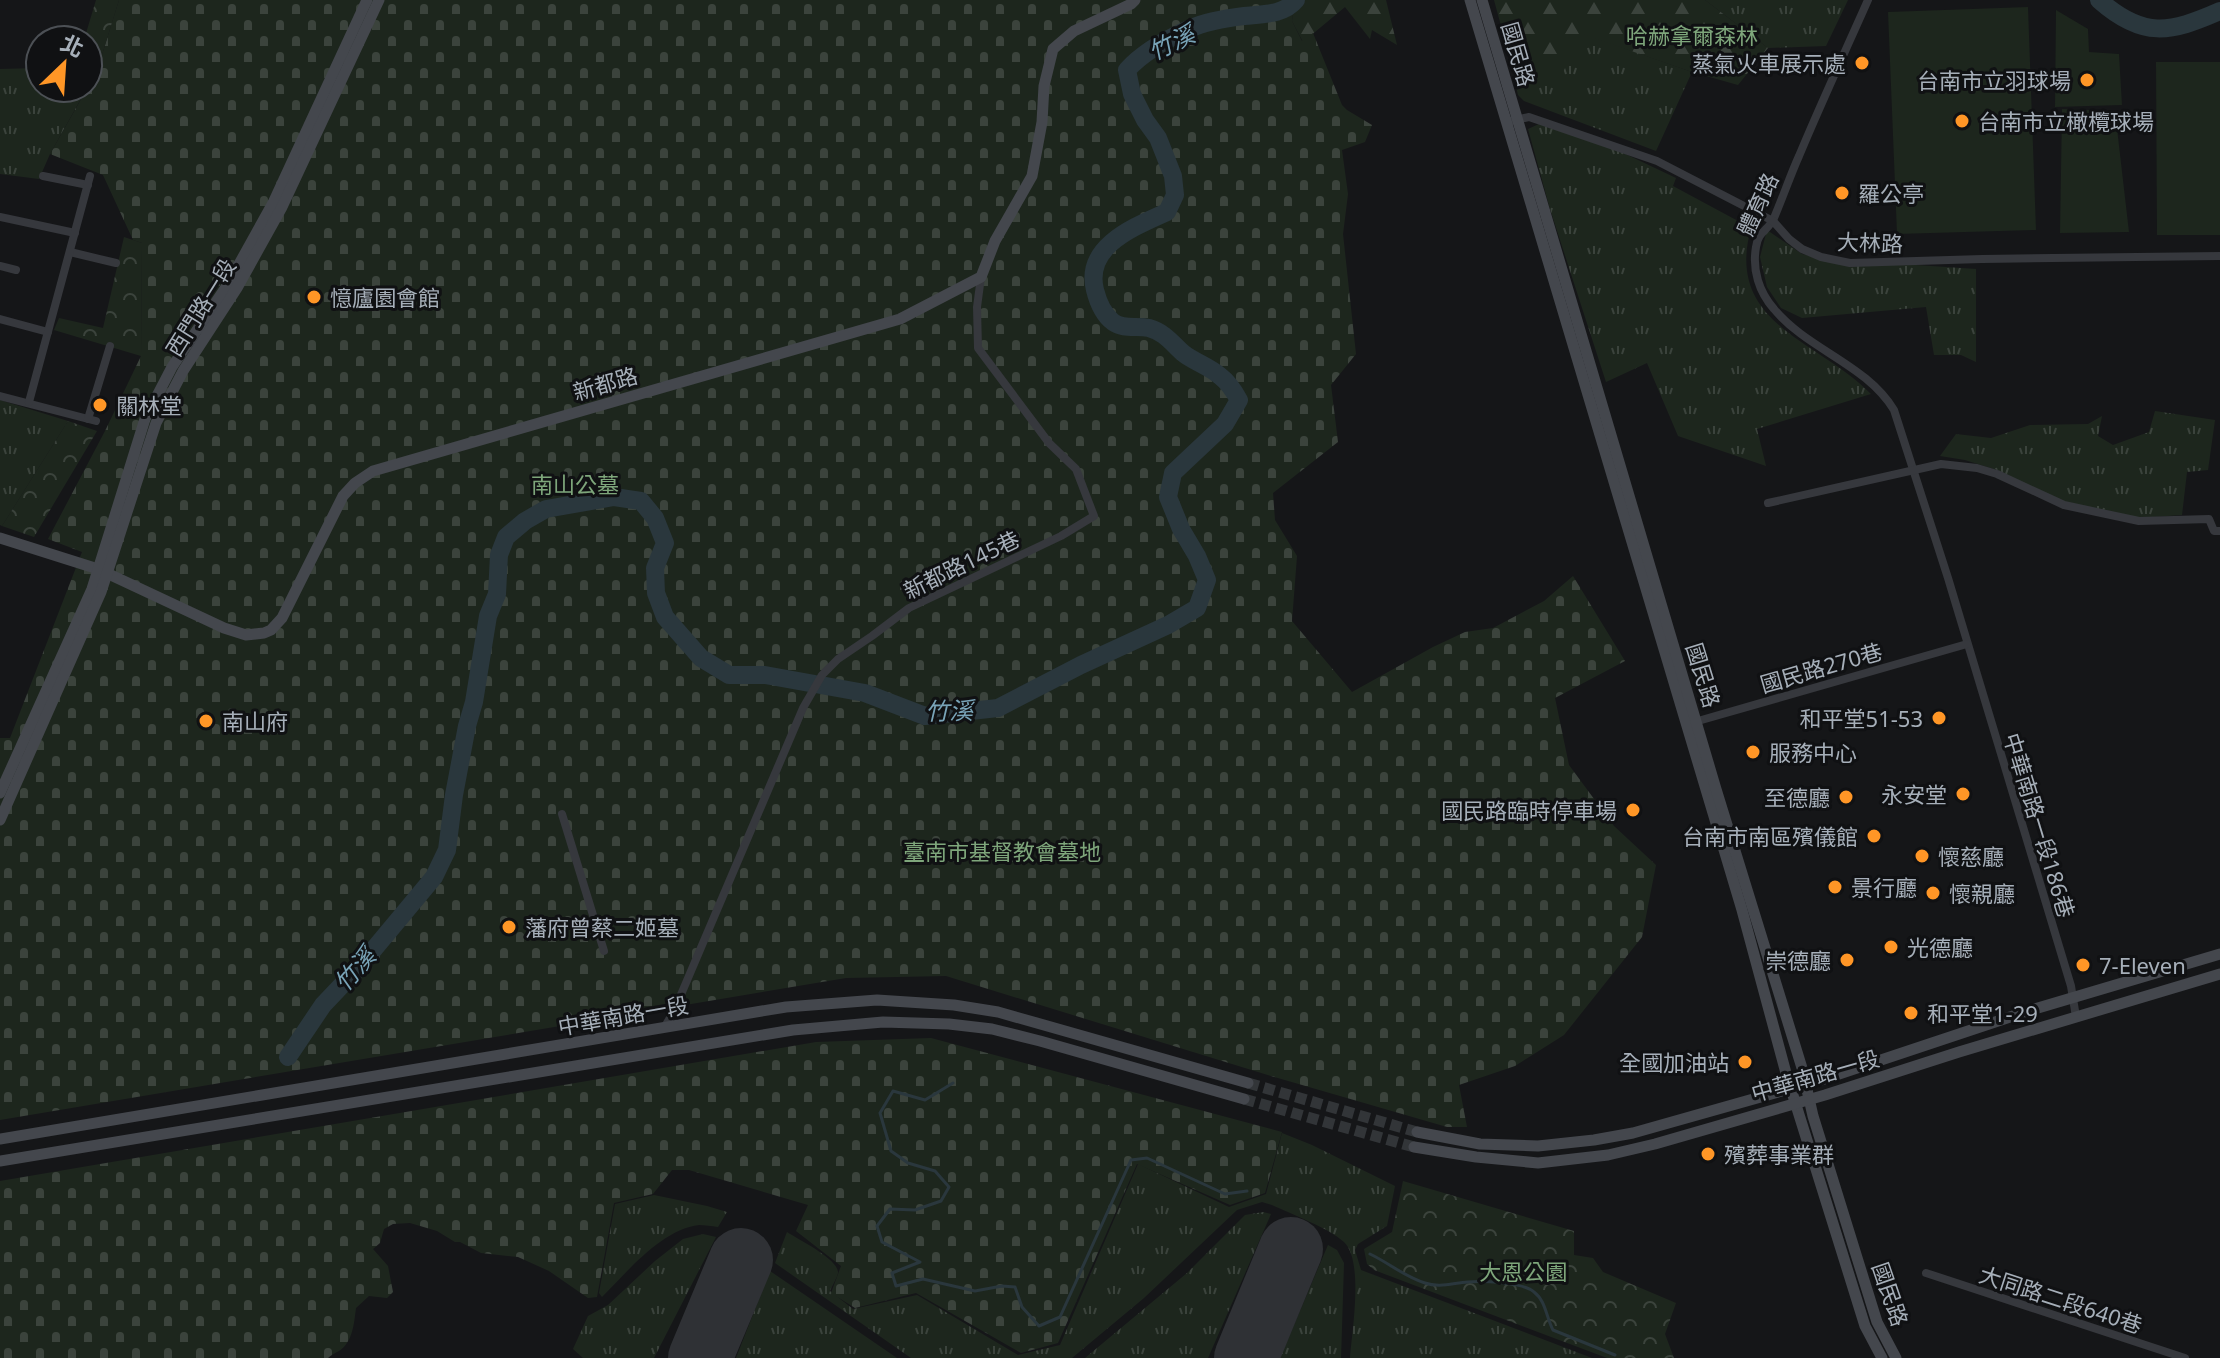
<svg xmlns="http://www.w3.org/2000/svg" width="2220" height="1358" font-family="'Noto Sans','Noto Sans TC',sans-serif">
<defs>
<pattern id="grass-tufts" width="24" height="20" patternUnits="userSpaceOnUse" patternTransform="scale(2)"><rect width="24" height="20" fill="#1d261d"/><path d="M3 7l-1-3M5 7V3M7 7l1-3M15 17l-1-3M17 17v-4M19 17l1-3" fill="none" stroke="#3b433c"/></pattern>
<pattern id="forest-firs" width="22" height="20" patternUnits="userSpaceOnUse" patternTransform="scale(2)"><rect width="22" height="20" fill="#1d261d"/><path d="M5 1l3.5 6h-7zM16 11l3.5 6h-7z" fill="#3b433c"/></pattern>
<pattern id="cemetery-stones" width="16" height="16" patternUnits="userSpaceOnUse" patternTransform="scale(2)"><rect width="16" height="16" fill="#1d261d"/><path d="M2 7V4a2 2 0 0 1 4 0v3zM10 15v-3a2 2 0 0 1 4 0v3z" fill="#3b433c"/></pattern>
<pattern id="park-crowns" width="20" height="18" patternUnits="userSpaceOnUse" patternTransform="scale(2)"><rect width="20" height="18" fill="#1d261d"/><path d="M2 6a3 3 0 1 1 6 0M12 15a3 3 0 1 1 6 0" fill="none" stroke="#3b433c"/></pattern>
</defs>
<rect width="100%" height="100%" fill="#151618"/>
<!-- grass -->
<g fill="url(#grass-tufts)">
<polygon points="1705,0 1848,0 1826,46 1768,48"/>
<polygon points="1581,33 1692,72 1656,151 1524,101 1518,95 1506,44 1562,73"/>
<polygon points="40,68 40,88 87,88 50,154 39,179 0,174 0,69"/>
<path d="M1539,124L1617,150L1676,178L1673,186L1751,228C1724,325 1819,340 1871,394L1757,429L1766,466L1678,436L1647,363L1606,382L1550,209L1528,129Z"/>
<polygon points="1767,230 1802,254 1849,266 1901,264 1976,269 1976,362 1961,355 1934,355 1926,307 1802,318 1781,308 1767,287 1760,257"/>
<polygon points="0,400 68,421 2,526 0,525"/>
<polygon points="2155,411 2215,420 2208,470 2187,472 2182,515 2138,518 2065,503 2023,485 2000,471 1965,460 1940,456 1956,434 1991,438 2030,425 2088,424 2102,416 2098,436 2113,445 2149,432"/>
<path d="M1282,1133L1312,1145L1395,1186L1387,1226L1358,1244L1355,1250L1361,1270L1592,1358H1350C1352,1331 1364,1261 1344,1242C1329,1228 1291,1214 1272,1205L1262,1202L1237,1210L1144,1298L1072,1358H911L775,1263L787,1232C797,1239 839,1259 838,1273C837,1278 832,1286 830,1291L853,1309L917,1295L1018,1355L1060,1345L1138,1164L1229,1207L1266,1194Z"/>
<path d="M654,1195L707,1206L727,1212L718,1227C712,1226 705,1225 699,1225C662,1229 627,1272 602,1297L599,1293L615,1204Z"/>
<polygon points="1263,1212 1271,1214 1208,1358 1085,1358 1187,1273 1245,1215"/>
<polygon points="703,1234 716,1237 654,1358 583,1358 573,1349 588,1316 608,1305 655,1261 683,1239"/>
<polygon points="1328,1245 1337,1250 1344,1263 1341,1358 1280,1358"/>
<polygon points="770,1271 897,1358 736,1358"/>
</g>
<!-- forest -->
<g fill="url(#forest-firs)">
<polygon points="1295,0 1386,0 1397,45 1372,30 1370,39 1345,7 1303,42 1292,21"/>
<polygon points="1494,0 1705,0 1768,48 1738,85 1692,72 1582,34 1562,74 1506,44"/>
</g>
<!-- cemetery -->
<g fill="url(#cemetery-stones)">
<polygon points="119,0 1295,0 1292,21 1302,41 1313,33 1342,105 1347,110 1372,125 1365,142 1342,150 1348,194 1343,234 1356,354 1331,385 1338,442 1273,493 1275,520 1297,556 1292,621 1352,692 1433,647 1465,632 1493,628 1544,601 1573,576 1625,661 1555,698 1569,765 1614,826 1656,865 1642,937 1564,1035 1515,1066 1459,1085 1467,1127 1447,1127 1271,1076 946,976 846,978 0,1120 0,738 10,738 82,552 48,539 105,431 141,356 142,243 133,240 103,175 50,154 97,71"/>
<path d="M931,1038L1282,1132L1265,1193L1230,1205L1137,1164L1058,1343L1021,1353L916,1293L855,1308L831,1293L841,1266L796,1231L808,1205L689,1170H672L653,1194L614,1203L597,1297L588,1298L549,1271L518,1257L481,1253L460,1242H455L437,1231L410,1223L393,1224L384,1229L380,1243L373,1249L388,1266L393,1292L387,1298L369,1296L356,1308C354,1323 353,1342 339,1351C335,1353 331,1355 328,1358H0V1181L816,1042Z"/>
</g>
<!-- park -->
<g fill="url(#park-crowns)">
<polygon points="96,0 119,0 97,71 88,69 88,40 84,40"/>
<polygon points="124,237 142,243 141,356 54,330 59,318 103,328"/>
<polygon points="68,421 97,431 34,537 2,526"/>
<polygon points="1403,1181 1574,1231 1574,1255 1593,1258 1603,1272 1676,1303 1665,1334 1674,1358 1607,1358 1374,1270 1367,1264 1364,1249 1392,1232"/>
</g>
<!-- pitch -->
<g fill="#1d261d">
<polygon points="2028,7 2036,230 1897,234 1888,12"/>
<polygon points="2056,10 2088,29 2089,52 2119,54 2122,105 2055,107"/>
<polygon points="2156,62 2220,62 2220,235 2157,235"/>
<polygon points="2062,109 2115,111 2129,232 2060,233"/>
</g>
<g fill="none" stroke-linecap="round" stroke-linejoin="round">
<!-- stream -->
<g stroke="#2a373d" stroke-width="3">
<polyline points="953,1083 925,1100 893,1091 880,1113 891,1151 908,1163 935,1171 949,1187 941,1201 915,1210 890,1209 877,1226 882,1242 920,1262 892,1273 896,1286 923,1279 975,1291 1002,1286 1015,1287 1022,1307 1039,1326 1060,1317 1131,1160 1147,1158 1225,1194 1247,1191"/>
<path d="M1370,1254C1389,1263 1405,1277 1425,1283C1439,1288 1453,1283 1468,1282C1482,1281 1523,1282 1534,1292C1546,1301 1546,1317 1553,1330L1615,1355"/>
</g>
<!-- river -->
<g stroke="#2a373d" stroke-width="18">
<path d="M2099,0C2143,39 2170,33 2220,11"/>
<path d="M288,1057L323,1005L359,967L434,877L447,850L454,795L467,726L474,702L488,616L497,594L499,555L506,537L525,521L546,509L614,497L641,501L655,518L665,543L655,568L656,593L665,617L701,658L729,675H765L865,693L925,716L998,708L1081,665L1168,625L1197,608L1207,580L1197,556L1181,529L1168,497L1173,473L1225,424L1239,400C1234,391 1228,382 1220,376C1209,366 1194,362 1183,353C1172,343 1164,332 1149,328C1137,325 1124,330 1113,322C1104,315 1098,302 1095,290C1084,246 1134,227 1167,212L1175,195L1173,176L1158,138L1145,120L1132,94L1127,70C1143,52 1167,39 1189,29C1205,22 1227,18 1244,16C1262,14 1284,15 1296,0"/>
</g>
<!-- runway -->
<g stroke="#2f3135" stroke-width="64">
<polyline points="700,1358 741,1260"/>
<polyline points="1246,1358 1291,1249"/>
</g>
<!-- secondary-tunnel -->
<g stroke="#323538" stroke-width="11" stroke-dasharray="11 5.5" stroke-linecap="butt">
<polyline points="1248,1083 1417,1132"/>
<polyline points="1244,1099 1414,1147"/>
</g>
<!-- street -->
<g stroke="#36383d" stroke-width="8">
<path d="M1868,0C1845,52 1821,103 1799,156C1790,176 1783,197 1774,218C1769,230 1758,231 1756,247C1752,270 1759,292 1774,309C1808,350 1866,364 1894,410L1948,578L2071,986L2076,1017"/>
<polyline points="1506,122 1529,117 1657,161 1773,221 1789,239 1802,249 1821,257 1850,263 1982,259 2220,256"/>
<polyline points="43,176 88,185"/>
<polyline points="0,217 75,233"/>
<polyline points="70,252 116,263"/>
<polyline points="0,266 16,270"/>
<polyline points="0,319 48,332"/>
<polyline points="0,396 96,421"/>
<polyline points="29,402 90,176"/>
<polyline points="88,419 110,346"/>
<polyline points="1768,503 1941,464 1977,468 1997,474 2064,505 2139,521 2209,519 2214,531 2220,531"/>
<polyline points="1691,723 1967,644"/>
<polyline points="562,814 604,951"/>
<polyline points="664,1028 674,1011 803,708 822,675 838,659 872,636 909,608 1061,536 1094,516 1076,469 1049,443 978,348 977,307 981,277"/>
<polyline points="1926,1273 2185,1358"/>
</g>
<!-- secondary -->
<g stroke="#44474d" stroke-width="11">
<polyline points="1470,0 1742,910 1786,1073 1865,1326 1882,1358"/>
<polyline points="1482,0 1716,789 1802,1068 1813,1116 1877,1322 1896,1358"/>
<polyline points="0,538 98,569 224,628 246,635 264,633 271,630 282,618 343,496 355,483 373,471 900,319 981,277 995,241 1032,176 1042,122 1044,86 1053,49 1074,31 1131,4 1135,0"/>
<polyline points="0,793 92,589 145,419 172,367 228,284 273,203 367,0"/>
<polyline points="0,820 101,592 156,423 183,371 237,288 282,207 379,0"/>
<polyline points="1417,1132 1480,1144 1538,1146 1594,1140 1633,1133 1821,1080 2028,1011 2220,954"/>
<polyline points="0,1139 786,1007 877,1000 954,1005 998,1012 1248,1083"/>
<polyline points="1414,1147 1476,1157 1538,1163 1608,1155 1655,1144 1825,1095 1959,1052 2220,974"/>
<polyline points="0,1161 793,1030 883,1022 949,1024 992,1029 1040,1041 1244,1099"/>
</g>
</g>
<!-- markers -->
<g fill="#ff9626" stroke="#101113" stroke-width="3">
<circle cx="1862" cy="63" r="8"/>
<circle cx="2087" cy="80" r="8"/>
<circle cx="1962" cy="121" r="8"/>
<circle cx="1842" cy="193" r="8"/>
<circle cx="314" cy="297" r="8"/>
<circle cx="100" cy="405" r="8"/>
<circle cx="1939" cy="718" r="8"/>
<circle cx="206" cy="721" r="8"/>
<circle cx="1753" cy="752" r="8"/>
<circle cx="1963" cy="794" r="8"/>
<circle cx="1846" cy="797" r="8"/>
<circle cx="1633" cy="810" r="8"/>
<circle cx="1874" cy="836" r="8"/>
<circle cx="1922" cy="856" r="8"/>
<circle cx="1835" cy="887" r="8"/>
<circle cx="1933" cy="893" r="8"/>
<circle cx="509" cy="927" r="8"/>
<circle cx="1891" cy="947" r="8"/>
<circle cx="1847" cy="960" r="8"/>
<circle cx="2083" cy="965" r="8"/>
<circle cx="1911" cy="1013" r="8"/>
<circle cx="1745" cy="1062" r="8"/>
<circle cx="1708" cy="1154" r="8"/>
</g>
<g text-anchor="middle" dominant-baseline="central" stroke-width="6" stroke-linejoin="round" paint-order="stroke">
<!-- park labels -->
<g font-size="22" fill="#7ea67b" stroke="#101113">
<text x="1692" y="35">哈赫拿爾森林</text>
<text x="575" y="484">南山公墓</text>
<text x="1002" y="851">臺南市基督教會墓地</text>
<text x="1523" y="1271">大恩公園</text>
</g>
<!-- street labels -->
<g font-size="22" fill="#a6afb9" stroke="#101113">
<text transform="translate(1519 54) rotate(74)">國民路</text>
<text transform="translate(1757 204) rotate(-65)">體育路</text>
<text transform="translate(1870 242) rotate(2)">大林路</text>
<text transform="translate(200 307) rotate(-58)">西門路一段</text>
<text transform="translate(605 383) rotate(-16)">新都路</text>
<text transform="translate(961 564) rotate(-26)">新都路145巷</text>
<text transform="translate(1821 667) rotate(-16)">國民路270巷</text>
<text transform="translate(1704 675) rotate(73)">國民路</text>
<text transform="translate(2040 825) rotate(73)">中華南路一段186巷</text>
<text transform="translate(623 1015) rotate(-10)">中華南路一段</text>
<text transform="translate(1815 1075) rotate(-16)">中華南路一段</text>
<text transform="translate(1891 1294) rotate(71)">國民路</text>
<text transform="translate(2061 1299) rotate(18)">大同路二段640巷</text>
</g>
<!-- poi labels -->
<g font-size="22" fill="#a6afb9" stroke="#101113" text-anchor="start">
<text x="1846" y="63" text-anchor="end">蒸氣火車展示處</text>
<text x="2071" y="80" text-anchor="end">台南市立羽球場</text>
<text x="1978" y="121">台南市立橄欖球場</text>
<text x="1858" y="193">羅公亭</text>
<text x="330" y="297">憶廬園會館</text>
<text x="116" y="405">關林堂</text>
<text x="1923" y="718" text-anchor="end">和平堂51-53</text>
<text x="222" y="721">南山府</text>
<text x="1769" y="752">服務中心</text>
<text x="1947" y="794" text-anchor="end">永安堂</text>
<text x="1830" y="797" text-anchor="end">至德廳</text>
<text x="1617" y="810" text-anchor="end">國民路臨時停車場</text>
<text x="1858" y="836" text-anchor="end">台南市南區殯儀館</text>
<text x="1938" y="856">懷慈廳</text>
<text x="1851" y="887">景行廳</text>
<text x="1949" y="893">懷親廳</text>
<text x="525" y="927">藩府曾蔡二姬墓</text>
<text x="1907" y="947">光德廳</text>
<text x="1831" y="960" text-anchor="end">崇德廳</text>
<text x="2099" y="965">7-Eleven</text>
<text x="1927" y="1013">和平堂1-29</text>
<text x="1729" y="1062" text-anchor="end">全國加油站</text>
<text x="1724" y="1154">殯葬事業群</text>
</g>
<!-- water labels -->
<g font-size="24" font-style="italic" fill="#79a4b8" stroke="#101113">
<text transform="translate(1171 42) rotate(-26)">竹溪</text>
<text transform="translate(949 710) rotate(-1)">竹溪</text>
<text transform="translate(354 969) rotate(-49)">竹溪</text>
</g>
</g>
<!-- north arrow -->
<g transform="translate(64 64) rotate(25)"><circle r="38" fill="#101113" stroke="#4c5055" stroke-width="2"/>
<path d="M0-6L14 30L0 20L-14 30Z" fill="#ff9626"/>
<text y="-12" font-size="22" font-weight="bold" text-anchor="middle" fill="#a6afb9">北</text>
</g>
</svg>
